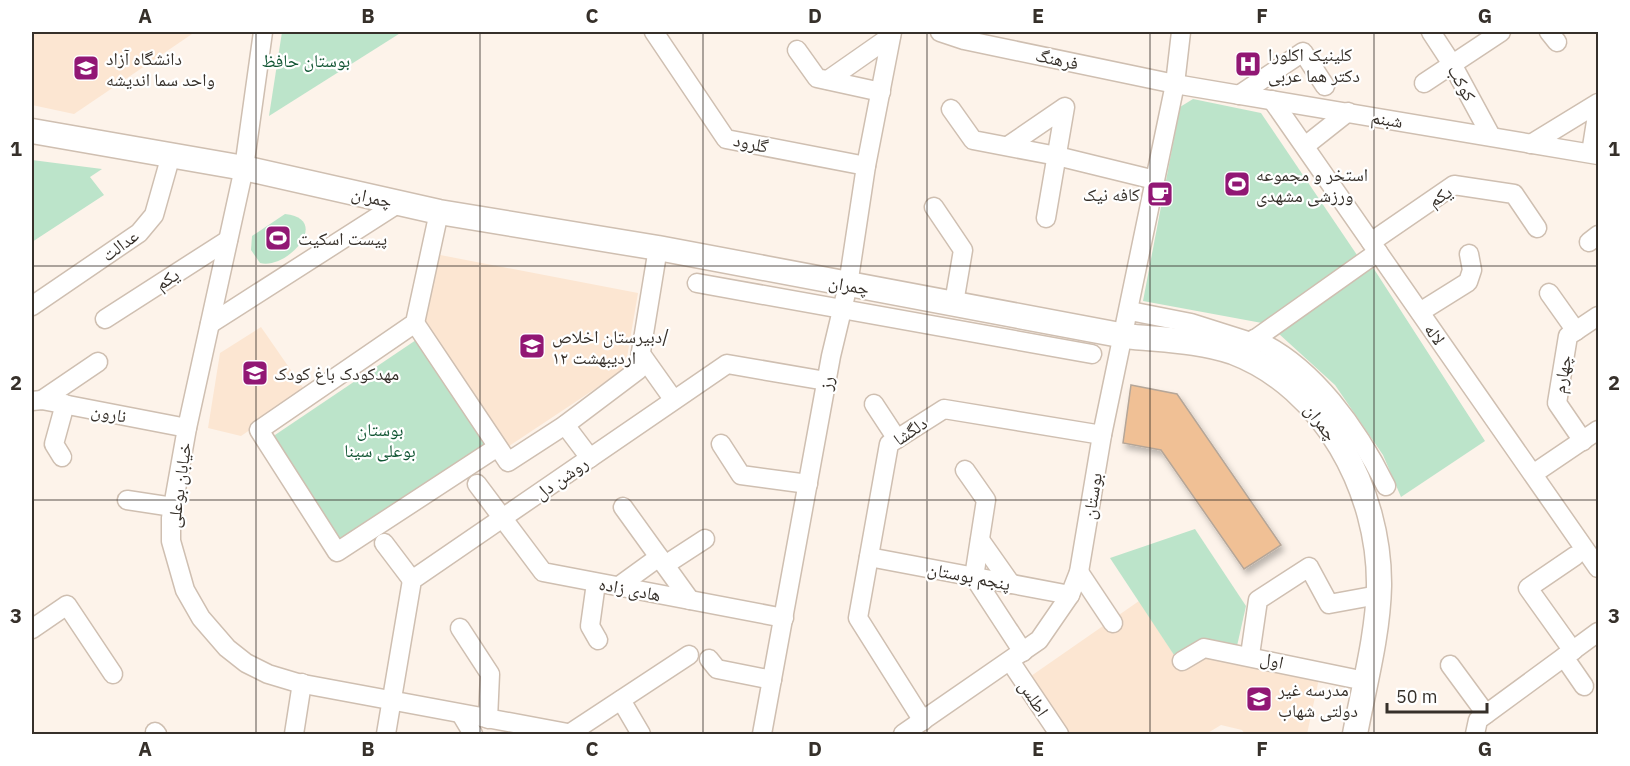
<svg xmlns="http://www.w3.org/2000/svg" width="1630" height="766" font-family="'IBM Plex Sans','Noto Naskh Arabic',sans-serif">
<defs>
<filter id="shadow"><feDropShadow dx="3" dy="5" stdDeviation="3" flood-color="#0004"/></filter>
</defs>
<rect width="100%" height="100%" fill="#fdf3ea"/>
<!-- built -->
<g fill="#fce6d2">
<polygon points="32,32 195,32 74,114 32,105"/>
<polygon points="435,254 638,293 625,369 503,450 420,323"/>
<polygon points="261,327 306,392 241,436 208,428 220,353"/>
<polygon points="1139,601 1181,665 1204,651 1320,674 1307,734 1245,734 1242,730 1221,725 1206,734 1065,734 1030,683 1031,676"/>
</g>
<!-- green -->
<g fill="#bce4ca">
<polygon points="282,32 402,32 269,116"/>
<polygon points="1193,99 1261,113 1357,255 1262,323 1143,301 1180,107"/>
<polygon points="32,160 102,169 90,177 104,195 32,242"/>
<path d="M285,214C332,219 288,270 260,263L251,250L252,236Z"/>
<polygon points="1372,266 1485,441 1401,497 1383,455 1335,385 1278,333"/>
<polygon points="419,338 489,442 341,541 272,437"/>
<polygon points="1195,529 1246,606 1237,646 1178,661 1110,558"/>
</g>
<!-- building -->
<polygon fill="#f0c095" stroke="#b5a698" stroke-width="1.5" filter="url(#shadow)" points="1131,385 1177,394 1281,545 1244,569 1161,450 1123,443"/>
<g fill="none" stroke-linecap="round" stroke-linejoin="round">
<defs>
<g id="minor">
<polyline points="263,32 244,168 187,428 171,518 171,541 185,590 201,618 227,648 246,663 268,674 298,683 573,734"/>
<polyline points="654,32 726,139 866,166"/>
<polyline points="940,32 964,40 1175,84 1598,155"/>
<polyline points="1431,32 1452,64 1491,136"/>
<polyline points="1549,32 1557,42"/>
<polyline points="797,50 817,78 881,92"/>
<polyline points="828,80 891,36"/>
<polyline points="1424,83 1501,32"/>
<polyline points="1239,95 1303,52 1325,86"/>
<polyline points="1272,100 1598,568"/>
<polyline points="951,109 973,140 1057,156 1155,180"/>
<polyline points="1531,144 1598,103"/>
<polyline points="1008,146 1065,107 1046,218"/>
<polyline points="1305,146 1348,112"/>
<polyline points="1591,153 1598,109"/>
<polyline points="934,207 963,250 954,303"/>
<polyline points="439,212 415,323 259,430 337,552 496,448"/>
<polyline points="1371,242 1454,185 1514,194 1537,228"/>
<polyline points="1589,242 1598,235"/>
<polyline points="697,283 1092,354"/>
<polyline points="1549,293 1576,331"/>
<polyline points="32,306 139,233 154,215 171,155"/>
<polyline points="1130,311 1191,323 1251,342 1378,252"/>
<polyline points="1420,312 1468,282 1472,270 1469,254"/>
<polyline points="105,319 228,240"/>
<polyline points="415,323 508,462 565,425 638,370 658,248"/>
<polyline points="210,324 399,203"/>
<path d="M1254,339C1313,364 1359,431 1386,486"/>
<polyline points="641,354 673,399"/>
<polyline points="42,400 98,362"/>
<polyline points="32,401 42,400 187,428"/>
<polyline points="874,404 897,439"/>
<polyline points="565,425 590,458"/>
<polyline points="1583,441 1557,403 1568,336 1598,316"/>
<polyline points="721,444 741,475 808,484"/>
<polyline points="62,457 54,444 65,404"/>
<polyline points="965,470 986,500 974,577 1023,652"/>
<polyline points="1533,474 1598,430"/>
<polyline points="477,484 543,572 784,618"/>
<polyline points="127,500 173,507"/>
<polyline points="623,507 690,600"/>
<polyline points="980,540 1011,584"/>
<polyline points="384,543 412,580"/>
<polyline points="869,557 1070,595"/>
<polyline points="665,565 705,539"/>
<polyline points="1079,572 1113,623"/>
<polyline points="596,583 590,626 598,640"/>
<polyline points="619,586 659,557"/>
<polyline points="460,628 490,674 488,719"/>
<polyline points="32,629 67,605 113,674"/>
<polyline points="1573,651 1528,588 1575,556"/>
<polyline points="1250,655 1258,600 1309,567 1329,604 1378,595"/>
<polyline points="1564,657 1584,686"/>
<polyline points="709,659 717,669 772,680"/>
<polyline points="1010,661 1059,734"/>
<polyline points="1182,661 1204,648 1365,681"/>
<polyline points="1450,665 1486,714"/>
<polyline points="621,700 641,734"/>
<polyline points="461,714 473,734"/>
<polyline points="923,721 858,618 889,444 944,409 1102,435"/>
<polyline points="155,732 157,734"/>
<polyline points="294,734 302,683"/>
<polyline points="386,734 412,580 727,364 826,381"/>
<polyline points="569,734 689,655"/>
<polyline points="762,734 831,356 848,285 866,166 892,32"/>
<polyline points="903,734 1039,640 1070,595 1079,572 1102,435 1175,84 1181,32"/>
<polyline points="1475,734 1478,720 1598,632"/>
</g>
<path id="major" d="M32,131L244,168L439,212L658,248L1125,336C1160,340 1199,340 1233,352C1325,387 1380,491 1379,586C1378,635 1364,686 1355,734"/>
</defs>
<!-- minor casing -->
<use href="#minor" stroke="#cfbfb1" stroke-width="21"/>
<!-- major casing -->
<use href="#major" stroke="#cfbfb1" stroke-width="27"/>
<!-- minor -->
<use href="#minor" stroke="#fff" stroke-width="18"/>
<!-- major -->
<use href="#major" stroke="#fff" stroke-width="24"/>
</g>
<!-- grid -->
<path fill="none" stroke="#36302a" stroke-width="1.5" stroke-opacity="0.55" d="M256,32V734M480,32V734M703,32V734M927,32V734M1150,32V734M1374,32V734M32,266H1598M32,500H1598"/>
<!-- icons -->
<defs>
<symbol id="hospital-square" viewBox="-11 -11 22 22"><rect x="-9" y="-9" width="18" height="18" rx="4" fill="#911774" stroke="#fff"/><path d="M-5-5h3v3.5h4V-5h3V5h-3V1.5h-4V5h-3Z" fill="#fff"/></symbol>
<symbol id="university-square" viewBox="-11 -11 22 22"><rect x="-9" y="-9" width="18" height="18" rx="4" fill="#911774" stroke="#fff"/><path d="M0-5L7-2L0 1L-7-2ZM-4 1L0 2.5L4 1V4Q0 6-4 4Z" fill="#fff"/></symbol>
<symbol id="stadium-square" viewBox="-11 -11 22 22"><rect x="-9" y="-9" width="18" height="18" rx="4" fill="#911774" stroke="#fff"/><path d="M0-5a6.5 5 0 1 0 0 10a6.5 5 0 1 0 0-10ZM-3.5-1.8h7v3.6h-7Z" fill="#fff"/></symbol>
<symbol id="cafe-square" viewBox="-11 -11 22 22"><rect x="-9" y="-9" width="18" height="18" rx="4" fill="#911774" stroke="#fff"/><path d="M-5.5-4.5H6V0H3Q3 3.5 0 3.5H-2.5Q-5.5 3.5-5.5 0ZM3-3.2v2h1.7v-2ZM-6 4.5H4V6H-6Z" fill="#fff"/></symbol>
<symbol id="school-square" viewBox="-11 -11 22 22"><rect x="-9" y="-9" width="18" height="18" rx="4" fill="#911774" stroke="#fff"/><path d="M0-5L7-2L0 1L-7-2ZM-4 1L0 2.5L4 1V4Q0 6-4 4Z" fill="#fff"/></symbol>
</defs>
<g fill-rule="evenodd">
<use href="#hospital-square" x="1233" y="49" width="30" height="30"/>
<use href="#university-square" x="71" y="53" width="30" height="30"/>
<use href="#stadium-square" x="1222" y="169" width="30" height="30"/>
<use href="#cafe-square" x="1145" y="179" width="30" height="30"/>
<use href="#stadium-square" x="263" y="223" width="30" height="30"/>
<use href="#school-square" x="517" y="331" width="30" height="30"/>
<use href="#school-square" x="240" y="358" width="30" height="30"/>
<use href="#school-square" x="1244" y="684" width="30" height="30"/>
</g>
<g text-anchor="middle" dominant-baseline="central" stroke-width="4.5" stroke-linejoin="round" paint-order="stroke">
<!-- poi labels -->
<g font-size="18" fill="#36302a" stroke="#fff" text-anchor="start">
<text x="1268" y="54">کلینیک اکلورا<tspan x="1268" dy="21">دکتر هما عربی</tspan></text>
<text x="106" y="58">دانشگاه آزاد<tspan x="106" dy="21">واحد سما اندیشه</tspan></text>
<text x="1256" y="174">استخر و مجموعه<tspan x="1256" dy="21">ورزشی مشهدی</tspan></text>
<text x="1140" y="194" text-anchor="end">کافه نیک</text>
<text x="298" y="238">پیست اسکیت</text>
<text x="552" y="336">دبیرستان اخلاص/<tspan x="552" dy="21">۱۲ اردیبهشت</tspan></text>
<text x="274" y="373">مهدکودک باغ کودک</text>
<text x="1278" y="689">مدرسه غیر<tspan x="1278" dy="21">دولتی شهاب</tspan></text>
</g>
<!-- street labels -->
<g font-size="18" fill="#36302a" stroke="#fff">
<text transform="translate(1057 59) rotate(12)">فرهنگ</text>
<text transform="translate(1462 83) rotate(61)">کوکب</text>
<text transform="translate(1387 119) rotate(10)">شبنم</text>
<text transform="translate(751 143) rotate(12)">گلرود</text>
<text transform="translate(1440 196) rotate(-32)">یکم</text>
<text transform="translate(372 197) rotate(13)">چمران</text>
<text transform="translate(120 245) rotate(-36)">عدالت</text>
<text transform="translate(167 279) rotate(-33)">یکم</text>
<text transform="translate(849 285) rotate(10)">چمران</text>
<text transform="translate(1435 334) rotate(55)">لاله</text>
<text transform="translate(1562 374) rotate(-80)">چهارم</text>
<text transform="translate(826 383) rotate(-80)">رز</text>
<text transform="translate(109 413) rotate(11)">نارون</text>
<text transform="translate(1321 422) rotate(53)">چمران</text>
<text transform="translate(910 431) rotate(-34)">دلگشا</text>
<text transform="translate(561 478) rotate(-35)">روشن دل</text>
<text transform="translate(179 485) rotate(-82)">خیابان بوعلی</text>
<text transform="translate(1092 496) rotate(-81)">بوستان</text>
<text transform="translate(969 576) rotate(11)">پنجم بوستان</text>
<text transform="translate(630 589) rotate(11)">هادی زاده</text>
<text transform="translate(1272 660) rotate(13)">اول</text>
<text transform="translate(1034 698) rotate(57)">اطلس</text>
</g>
<!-- park labels -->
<g font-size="18" fill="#125634" stroke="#fff">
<text x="306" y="60">بوستان حافظ</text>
<text x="380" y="429">بوستان<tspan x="380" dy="21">بوعلی سینا</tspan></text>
</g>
</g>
<!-- border -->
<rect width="1630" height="766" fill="none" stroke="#ffffff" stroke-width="66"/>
<!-- scale -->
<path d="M1387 703v9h100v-9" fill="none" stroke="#36302a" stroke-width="3"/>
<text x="1396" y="703" font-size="18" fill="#36302a" stroke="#ffffff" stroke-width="4.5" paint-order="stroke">50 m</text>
<rect x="33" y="33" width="1564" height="700" fill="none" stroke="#36302a" stroke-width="2"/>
<g font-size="20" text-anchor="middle" font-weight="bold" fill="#36302a">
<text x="145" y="23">A</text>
<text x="368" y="23">B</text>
<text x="592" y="23">C</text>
<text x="815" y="23">D</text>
<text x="1038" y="23">E</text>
<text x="1262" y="23">F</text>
<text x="1485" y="23">G</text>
<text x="16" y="156">1</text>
<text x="1614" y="156">1</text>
<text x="16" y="390">2</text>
<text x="1614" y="390">2</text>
<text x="16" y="623">3</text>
<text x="1614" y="623">3</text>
<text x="145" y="756">A</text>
<text x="368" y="756">B</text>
<text x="592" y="756">C</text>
<text x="815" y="756">D</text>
<text x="1038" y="756">E</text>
<text x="1262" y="756">F</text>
<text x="1485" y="756">G</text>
</g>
</svg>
